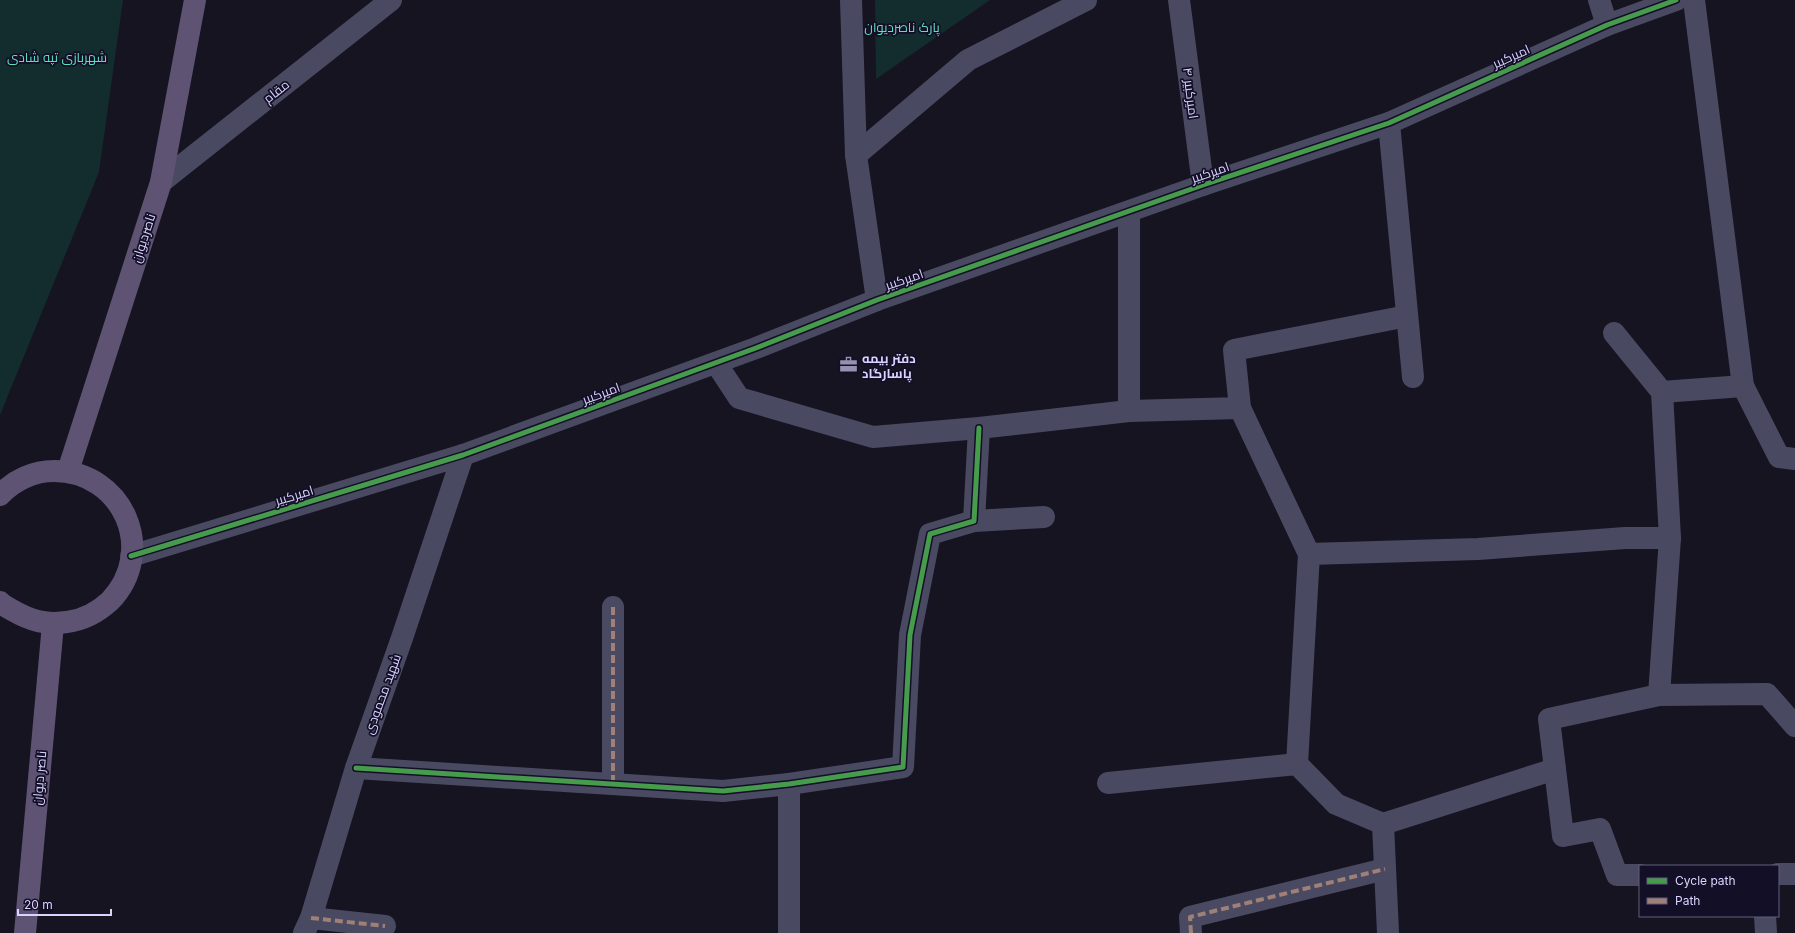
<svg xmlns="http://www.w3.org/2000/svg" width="1795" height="933" font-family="Inter,Cairo,sans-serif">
<rect width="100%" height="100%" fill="#161421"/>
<!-- green -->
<g fill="#132c2d">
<polygon points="0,0 123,0 99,172 0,415"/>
<polygon points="875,0 990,0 876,79"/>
</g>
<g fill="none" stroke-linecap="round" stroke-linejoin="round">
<!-- minor -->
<g stroke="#4a4962" stroke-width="22">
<polyline points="851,0 856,155 877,300"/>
<polyline points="1179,0 1203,185"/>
<polyline points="1599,0 1607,25"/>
<polyline points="1694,0 1743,386 1779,457 1795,459"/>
<polyline points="1389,123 1413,377"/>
<polyline points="856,155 968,60 1086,0"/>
<polyline points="161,182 391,0"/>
<polyline points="1129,212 1129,411"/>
<polyline points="1614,333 1662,392 1670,538 1659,695 1767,694 1795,726"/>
<polyline points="716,363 739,398 873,437 979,428 1129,411 1240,408 1234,350 1407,316"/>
<polyline points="1662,392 1743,386"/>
<polyline points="1240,408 1309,554 1297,764"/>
<polyline points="974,521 1044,517"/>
<polyline points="1309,554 1478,549 1625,538 1670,538"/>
<polyline points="131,556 463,455 756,348 877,300 1203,185 1389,123 1607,25 1676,0"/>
<polyline points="613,607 613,784"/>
<polyline points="356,768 723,791 789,784 903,767 910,635 930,534 974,521 979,428"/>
<polyline points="1555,769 1549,719 1659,695"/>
<polyline points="1108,783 1297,764 1336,804 1383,824"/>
<polyline points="1778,874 1795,874"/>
<polyline points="1765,916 1766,933"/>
<polyline points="311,918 385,926"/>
<polyline points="304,933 311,918 356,768 402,638 463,455"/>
<polyline points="789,933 789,784"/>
<polyline points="1191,933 1190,917 1385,869"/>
<polyline points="1388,933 1383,824 1555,769 1563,836 1600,829 1617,875 1640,875"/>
</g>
<!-- major -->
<g stroke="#5e5373" stroke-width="22">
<polyline points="68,471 161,182 195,0"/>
<path d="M0,495C14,480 34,471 54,471C123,471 158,551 110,601C98,612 84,620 67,622C46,625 31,621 12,610C8,608 3,605 0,602"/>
<polyline points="25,933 53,624"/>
</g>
<!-- quiet -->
<g stroke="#9e8076" stroke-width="4" stroke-dasharray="8 4" stroke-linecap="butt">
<polyline points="613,607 613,784"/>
<polyline points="311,918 385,926"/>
<polyline points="1191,933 1190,917 1385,869"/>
</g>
<defs>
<g id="cycleway">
<polyline points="131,556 463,455 756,348 877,300 1203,185 1389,123 1607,25 1676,0"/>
<polyline points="356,768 723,791 789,784 903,767 910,635 930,534 974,521 979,428"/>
</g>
</defs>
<!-- cycleway casing -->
<use href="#cycleway" stroke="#130f26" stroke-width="8"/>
<!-- cycleway -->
<use href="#cycleway" stroke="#469c4c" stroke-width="5"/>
</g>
<!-- icons -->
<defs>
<symbol id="office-bare" viewBox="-9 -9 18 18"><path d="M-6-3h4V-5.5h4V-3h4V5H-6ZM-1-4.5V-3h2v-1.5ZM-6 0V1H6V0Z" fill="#9591b1" stroke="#130f26" stroke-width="2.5" paint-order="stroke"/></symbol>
</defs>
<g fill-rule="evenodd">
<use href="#office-bare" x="836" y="352" width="25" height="25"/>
</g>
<g text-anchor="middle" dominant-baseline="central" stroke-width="3.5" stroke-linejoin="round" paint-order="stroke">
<!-- park labels -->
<g font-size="13" fill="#5fe0c0" stroke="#130f26">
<text x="902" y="27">پارک ناصردیوان</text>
<text x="57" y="57">شهربازی تپه شادی</text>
</g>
<!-- street labels -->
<g font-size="13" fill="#d9d4ff" stroke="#130f26">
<text transform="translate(1511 56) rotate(-24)">امیرکبیر</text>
<text transform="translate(276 91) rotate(-38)">مقام</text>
<text transform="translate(1191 93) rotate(83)">امیرکبیر ۴</text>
<text transform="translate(1210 172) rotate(-19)">امیرکبیر</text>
<text transform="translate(143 238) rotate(-72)">ناصردیوان</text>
<text transform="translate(904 279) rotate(-19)">امیرکبیر</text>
<text transform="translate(601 393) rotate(-20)">امیرکبیر</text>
<text transform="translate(294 495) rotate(-17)">امیرکبیر</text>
<text transform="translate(382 694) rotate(-70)">شهید محمودی</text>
<text transform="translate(39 778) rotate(-85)">ناصر دیوان</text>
</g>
<!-- poi labels -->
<g font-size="13" font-weight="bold" fill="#d9d4ff" stroke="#130f26" text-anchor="start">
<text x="862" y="358">دفتر بیمه<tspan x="862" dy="15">پاسارگاد</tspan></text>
</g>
</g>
<!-- legend -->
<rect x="1639" y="865" width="140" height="52" fill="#130f26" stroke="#625e7d"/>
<rect x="1647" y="878" width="20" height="6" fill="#469c4c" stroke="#625e7d"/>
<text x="1675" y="885" font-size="12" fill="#d9d4ff">Cycle path</text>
<rect x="1647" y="898" width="20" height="6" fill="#9e8076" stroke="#625e7d"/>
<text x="1675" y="905" font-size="12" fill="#d9d4ff">Path</text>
<!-- scale -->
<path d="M18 909v6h93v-6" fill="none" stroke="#d9d4ff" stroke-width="2"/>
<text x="24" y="909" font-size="12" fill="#d9d4ff" stroke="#130f26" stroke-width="3" paint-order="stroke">20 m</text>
</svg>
